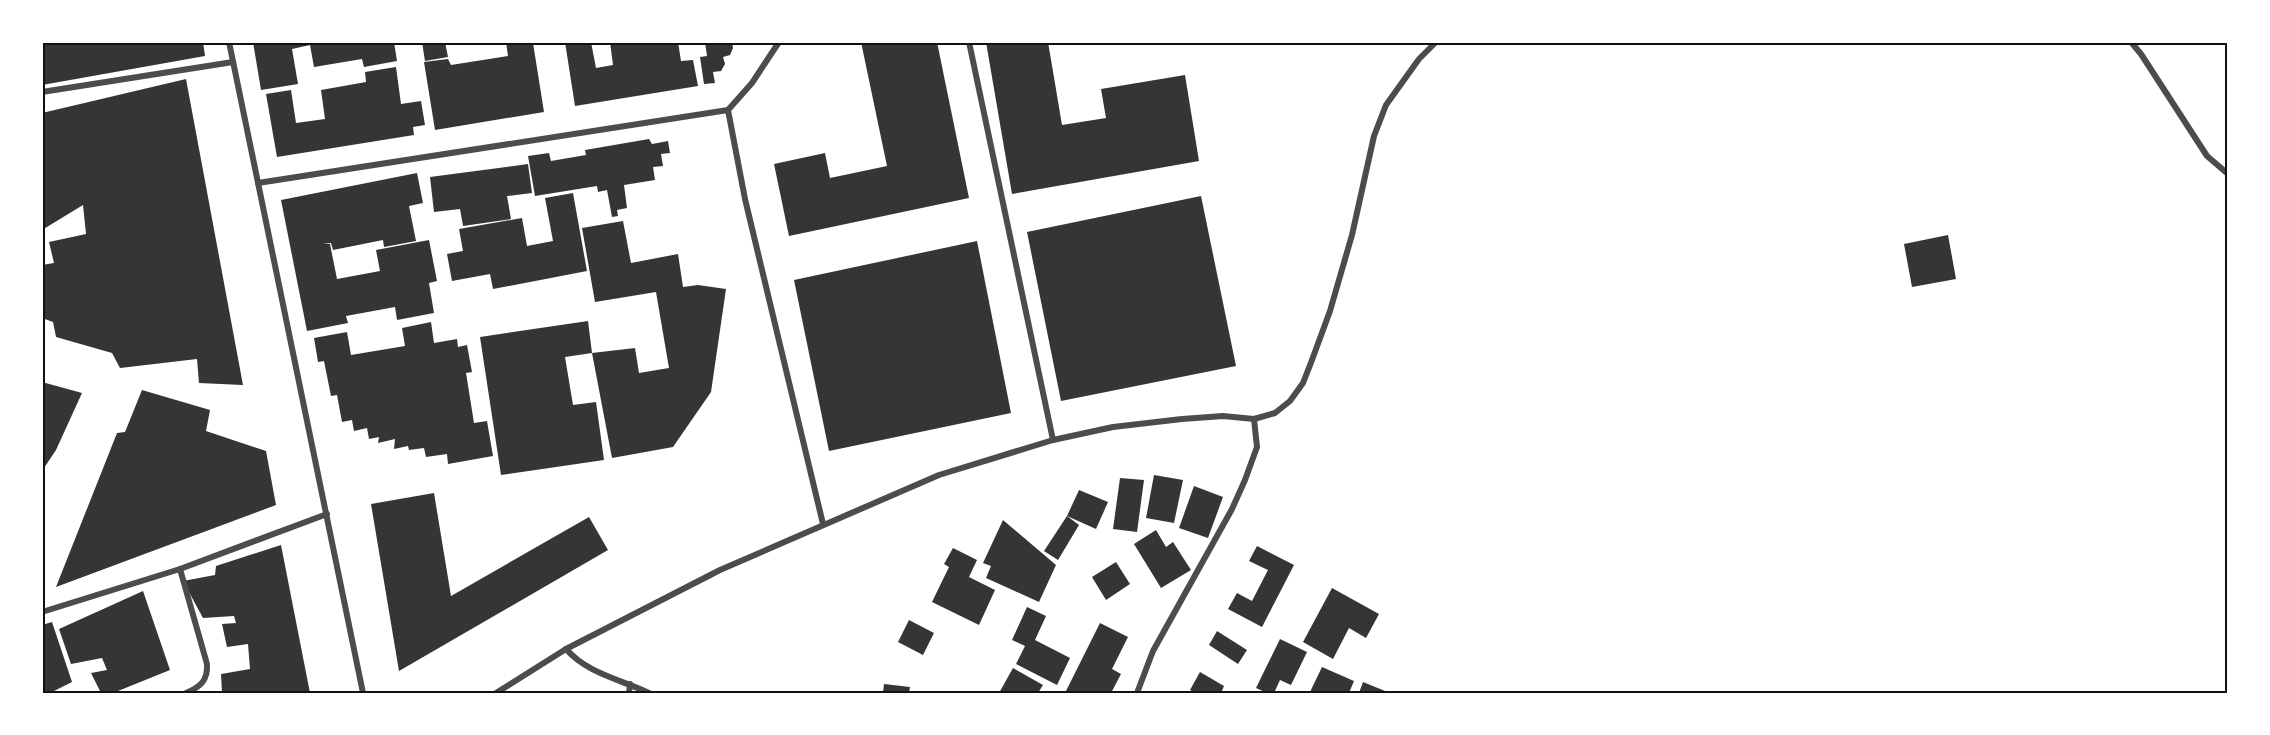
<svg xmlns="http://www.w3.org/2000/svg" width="2270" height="735" font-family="'IBM Plex Sans',sans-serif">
<rect width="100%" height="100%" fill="#fff"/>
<!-- building -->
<g fill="#353535">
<polygon points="42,42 203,42 205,56 42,85"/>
<polygon points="253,42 394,42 397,61 364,67 362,59 314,67 310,45 292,49 298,84 261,90"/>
<polygon points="422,42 445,42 448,57 425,61"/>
<polygon points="506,42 533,43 544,112 435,130 424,62 448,59 451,65 508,56"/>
<polygon points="565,42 591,42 596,68 613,65 610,42 678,42 681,61 693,60 698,86 575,106"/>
<polygon points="705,42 732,42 733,48 730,55 723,57 725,64 721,71 713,72 715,83 704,84 700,57 707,56"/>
<polygon points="861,42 937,42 969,198 789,236 774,164 825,153 830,178 887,166"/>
<polygon points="986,42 1048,42 1062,125 1106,118 1101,89 1185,75 1199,161 1012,194"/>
<polygon points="396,67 401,104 421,101 425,125 413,127 414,135 277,157 266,94 291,90 296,123 325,119 321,90 366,82 365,72"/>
<polygon points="186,79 243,385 199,383 197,359 120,368 112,353 56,337 53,322 42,318 42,265 54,263 49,242 86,234 83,205 42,230 42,113"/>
<polygon points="649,139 652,144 668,141 670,153 661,154 663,166 653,167 655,180 624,185 627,208 617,210 618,216 612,217 607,190 598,192 597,186 535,196 528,156 549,153 551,161 586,155 585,150"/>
<polygon points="528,164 532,193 507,196 511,219 463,226 460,209 434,212 430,177"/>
<polygon points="417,173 423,203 409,206 416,241 384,247 383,240 333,250 331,243 323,244 330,244 337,279 380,271 376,250 429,240 437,281 429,283 434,313 397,320 395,307 346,316 348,323 307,331 281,200"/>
<polygon points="573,193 587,271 493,289 490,274 452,281 447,254 463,251 459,229 522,218 527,246 553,241 545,198"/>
<polygon points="1201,196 1236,366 1061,401 1027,232"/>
<polygon points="623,221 631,263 678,254 683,287 698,285 726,289 711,392 673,447 612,458 592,353 565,357 573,405 596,402 604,460 501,475 480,337 588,321 592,353 635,348 639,373 669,368 656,292 595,302 582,228"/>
<polygon points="1948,235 1956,279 1912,287 1904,244"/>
<polygon points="977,241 1011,413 829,451 794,280"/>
<polygon points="431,322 434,343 457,339 458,347 467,345 472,372 466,373 474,423 487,421 493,456 448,464 447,454 426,457 424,448 409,450 408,446 394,449 395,439 378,443 379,437 369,439 367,428 354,431 352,420 342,422 337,395 331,396 324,361 318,362 314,338 347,332 351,355 405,346 402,328"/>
<polygon points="42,382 82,393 56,450 42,471"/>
<polygon points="142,390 210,410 206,431 266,451 276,505 56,587 117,433 125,432"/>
<polygon points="1154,475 1183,480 1174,523 1146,518"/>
<polygon points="1120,478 1144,480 1137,532 1113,529"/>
<polygon points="1194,486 1223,497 1208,538 1179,528"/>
<polygon points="1079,490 1108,502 1096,529 1067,516"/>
<polygon points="434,493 451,596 589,517 608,550 399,671 371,504"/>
<polygon points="1067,516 1079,525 1058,560 1044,551"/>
<polygon points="1003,520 1056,565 1039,602 986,578 991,566 983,563"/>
<polygon points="1156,530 1166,547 1173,542 1191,570 1161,588 1134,544"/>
<polygon points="281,545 310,693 222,693 221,674 250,669 248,644 227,647 222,624 236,623 234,616 203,618 183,581 215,575 216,566"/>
<polygon points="1257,546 1294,565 1262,627 1228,609 1237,593 1252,601 1268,570 1249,561"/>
<polygon points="953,548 977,560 969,577 995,590 979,625 932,602 949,567 944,564"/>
<polygon points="1116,562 1130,584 1106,600 1092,577"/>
<polygon points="1332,588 1379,614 1366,638 1349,628 1333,659 1303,642"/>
<polygon points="143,591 170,670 113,693 101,693 91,673 107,670 102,658 71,664 59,629"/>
<polygon points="1027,607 1046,616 1035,640 1070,658 1057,685 1016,664 1025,646 1012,640"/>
<polygon points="909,620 934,633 923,655 898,642"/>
<polygon points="52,622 72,682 54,691 55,693 42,693 42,625"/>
<polygon points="1100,623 1128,637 1112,669 1121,674 1111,693 1065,693"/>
<polygon points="1217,631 1247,650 1238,664 1209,645"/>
<polygon points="1280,639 1307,652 1291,685 1280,680 1274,693 1267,693 1256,688"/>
<polygon points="1322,667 1354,681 1349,693 1310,692"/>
<polygon points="1013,668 1043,685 1038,693 999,693"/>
<polygon points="1200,672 1224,686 1221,693 1195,693 1190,690"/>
<polygon points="1363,682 1390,693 1359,693"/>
<polygon points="884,684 910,687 909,693 883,693"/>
</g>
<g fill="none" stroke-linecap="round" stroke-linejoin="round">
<!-- minor -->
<g stroke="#4c4c4c" stroke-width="6">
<polyline points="229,42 363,693"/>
<polyline points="779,42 752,83 728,110 745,199 823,524"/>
<polyline points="969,42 1053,440"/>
<polyline points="2131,42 2141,54 2207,156 2228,174"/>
<polyline points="42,92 233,62"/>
<polyline points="258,183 728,110"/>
<path d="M180,569L207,664C208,681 200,687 186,693"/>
<polyline points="42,612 180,569 327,514"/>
<path d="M566,649C588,674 620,679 649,693"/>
<polyline points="496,693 566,649 720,570 939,475 1053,440 1113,427 1182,419 1223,416 1254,419 1275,413 1290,401 1303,383 1312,360 1330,311 1352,235 1374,136 1386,105 1419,59 1436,42"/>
<polyline points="629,693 630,684"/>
<polyline points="1137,693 1153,651 1232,509 1245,480 1257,447 1254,419"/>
</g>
</g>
<!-- border -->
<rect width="2270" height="735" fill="none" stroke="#ffffff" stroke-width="87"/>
<rect x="44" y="44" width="2182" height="648" fill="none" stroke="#111" stroke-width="2"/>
</svg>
